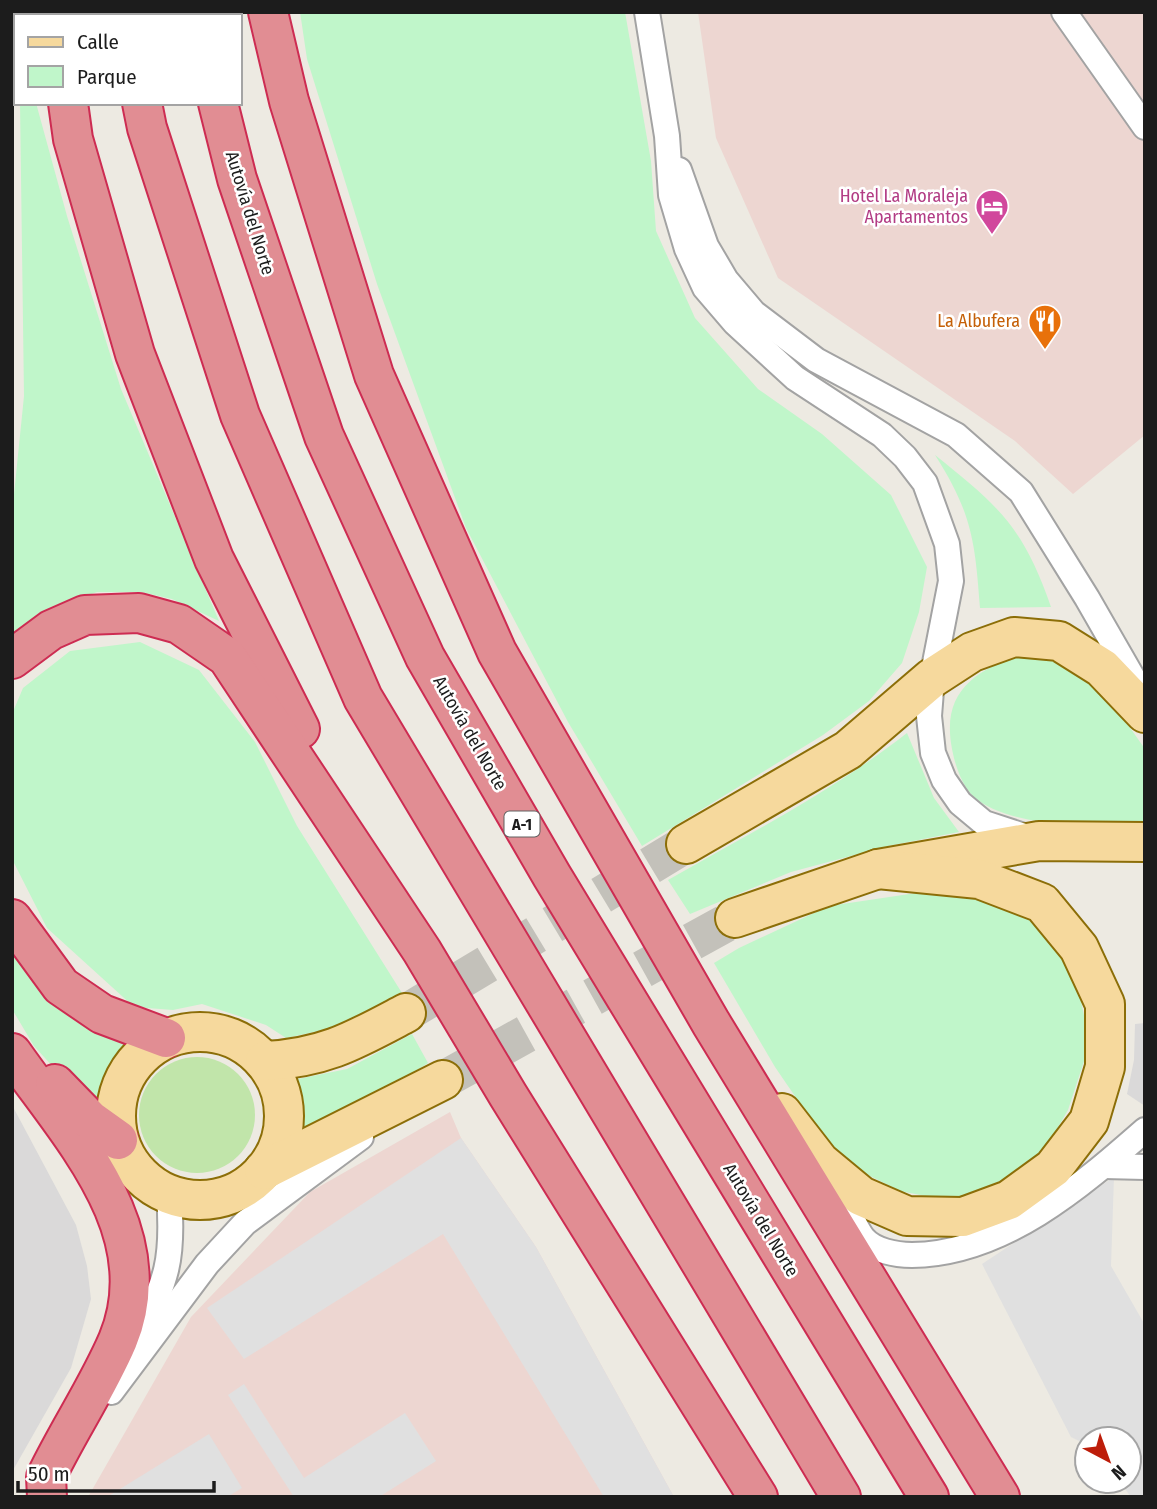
<svg xmlns="http://www.w3.org/2000/svg" width="1157" height="1509" font-family="'Fira Sans Condensed',sans-serif">
<rect width="100%" height="100%" fill="#edeae2"/>
<!-- residential -->
<g fill="#dad9d9">
<polygon points="1145,1023 1145,1106 1127,1094 1134,1060 1135,1024"/>
<polygon points="12,1105 76,1225 87,1266 91,1299 71,1368 12,1472"/>
</g>
<!-- commercial -->
<g fill="#edd6d1">
<polygon points="698,12 1145,12 1145,435 1073,494 1015,441 778,278 716,138"/>
<polygon points="450,1112 461,1138 536,1247 674,1497 88,1497 191,1317 310,1192"/>
</g>
<!-- grass -->
<circle fill="#c1e5aa" cx="197" cy="1115" r="58"/>
<!-- park -->
<g fill="#c0f6ca">
<polygon points="300,12 625,12 651,161 656,231 695,318 758,389 822,434 891,495 927,567 919,612 902,663 869,701 823,735 642,846 568,722 466,528 377,284 307,59"/>
<polygon points="20,103 36,103 67,216 121,389 219,621 172,599 141,592 97,592 41,612 12,638 12,514 24,396"/>
<path d="M935,455C999,506 1024,528 1051,607L980,608C975,541 972,513 935,455Z"/>
<polygon points="140,642 199,670 255,742 297,826 402,993 343,1026 286,1038 266,1025 202,1004 173,1010 134,1007 47,928 13,861 12,714 23,688 70,651"/>
<path d="M1031,651L1080,666L1107,695L1145,749V826C1100,827 1009,828 974,797C962,786 955,765 952,749C940,687 981,668 1031,651Z"/>
<path d="M907,733L934,798L959,832L888,846L791,872L690,914L668,880C749,834 833,791 907,733Z"/>
<polygon points="916,893 986,900 1036,922 1076,978 1090,1043 1068,1110 1040,1158 996,1187 951,1201 900,1191 860,1171 827,1143 775,1067 714,963 739,948 829,906"/>
<polygon points="12,942 130,1043 108,1068 97,1115 34,1046 12,1009"/>
<polygon points="412,1034 428,1063 361,1107 300,1141 304,1112 298,1079 347,1069"/>
</g>
<!-- parking -->
<g fill="#e0e0e0">
<polygon points="461,1138 536,1247 674,1497 604,1497 443,1234 244,1359 207,1308"/>
<polygon points="1114,1177 1111,1266 1145,1325 1145,1497 1131,1497 1119,1481 1129,1481 1129,1439 1087,1439 1087,1445 1071,1437 982,1264"/>
<polygon points="244,1384 304,1478 405,1413 436,1461 379,1497 294,1497 228,1395"/>
<polygon points="209,1434 242,1488 227,1497 107,1497"/>
</g>
<g fill="none" stroke-linecap="round" stroke-linejoin="round">
<!-- primary-tunnel -->
<g stroke="#c3c1ba" stroke-width="38" stroke-dasharray="38 19" stroke-linecap="butt">
<polyline points="406,1013 686,844"/>
<polyline points="443,1080 735,918"/>
</g>
<defs>
<g id="street">
<polyline points="647,12 667,136 671,195 687,249 705,288 735,323 795,378 882,435 905,457 925,483 947,544 951,581 932,678 929,716 933,753 944,780 960,803 984,823 1030,838"/>
<polyline points="1064,12 1145,127"/>
<polyline points="679,170 706,246 726,280 754,313 816,360 956,435 1021,492 1087,598 1141,692"/>
<polyline points="1104,1166 1145,1167"/>
<path d="M850,1215C854,1222 858,1232 863,1238C874,1251 896,1255 912,1255C1003,1254 1080,1187 1145,1130"/>
<path d="M138,1337C167,1279 174,1261 169,1195"/>
<polyline points="111,1392 207,1264 245,1223 361,1137"/>
</g>
<g id="primary">
<polyline points="686,844 848,750 932,678 972,652 1014,637 1059,641 1102,668 1145,713"/>
<polyline points="735,918 878,869 1039,841 1145,842"/>
<circle cx="200" cy="1116" r="84"/>
<path d="M265,1061C325,1058 355,1040 406,1013"/>
<polyline points="782,1113 820,1162 861,1196 907,1216 963,1217 1009,1200 1053,1168 1089,1121 1105,1067 1105,1004 1079,948 1042,903 979,879 878,869"/>
<polyline points="264,1170 443,1080"/>
</g>
<g id="highway">
<polyline points="54,12 55,16"/>
<polyline points="125,12 125,16"/>
<polyline points="196,12 197,16"/>
<polyline points="268,12 289,101 374,375 497,652 711,1023 1000,1497"/>
<polyline points="68,103 73,139 135,354 214,559 300,729"/>
<polyline points="142,103 147,128 240,415 363,698 841,1497"/>
<polyline points="218,103 237,179 324,436 425,657 552,876 929,1497"/>
<polyline points="12,659 51,630 85,615 139,613 179,624 227,657 422,951 508,1095 758,1497"/>
<polyline points="12,919 61,986 102,1014 166,1038"/>
<path d="M12,1053C70,1136 163,1232 118,1340C98,1387 68,1431 46,1477L47,1497"/>
<polyline points="55,1084 90,1120 118,1140"/>
</g>
</defs>
<!-- street casing -->
<use href="#street" stroke="#a3a3a3" stroke-width="28"/>
<!-- primary casing -->
<use href="#primary" stroke="#8c6e08" stroke-width="42"/>
<!-- highway casing -->
<use href="#highway" stroke="#cd2c52" stroke-width="42"/>
<!-- street -->
<use href="#street" stroke="#fff" stroke-width="24"/>
<!-- primary -->
<use href="#primary" stroke="#f6d99d" stroke-width="38"/>
<!-- highway -->
<use href="#highway" stroke="#e18d93" stroke-width="38"/>
</g>
<!-- icons -->
<defs>
<symbol id="hotel-pin" viewBox="-11 -11 22 30"><path d="M0 17L-7.5 6A9.5 9.5 0 1 1 7.5 6Z" fill="#d1479c" stroke="#fff"/><path d="M-6-4.5h1.5V1H6V5H4.5V3h-9V5H-6ZM-4 0a1.8 1.8 0 1 1 3.6 0ZM.5 0V-2.5h3Q6-2.5 6 0Z" fill="#fff"/></symbol>
<symbol id="restaurant-pin" viewBox="-11 -11 22 30"><path d="M0 17L-7.5 6A9.5 9.5 0 1 1 7.5 6Z" fill="#e8710a" stroke="#fff"/><path d="M-5-6h1v4h1v-4h1v4h1v-4h1v5L-1.5 .5V6h-2V.5L-5-1ZM5-6V6H3V1.5H1.5Q1.5-4 5-6Z" fill="#fff"/></symbol>
</defs>
<g fill-rule="evenodd">
<use href="#hotel-pin" x="973" y="187" width="38" height="52"/>
<use href="#restaurant-pin" x="1026" y="302" width="38" height="52"/>
</g>
<g text-anchor="middle" dominant-baseline="central" stroke-width="5" stroke-linejoin="round" paint-order="stroke">
<!-- shield labels -->
<rect fill="#fff" stroke="#606060" stroke-width="2" x="504.5" y="811.5" width="35" height="25" rx="5"/>
<g font-size="16" font-weight="bold" fill="#1c1c1c">
<text x="522" y="824">A-1</text>
</g>
<!-- hotel labels -->
<g font-size="18" fill="#b23c85" stroke="#fff" text-anchor="end">
<text x="968" y="196">Hotel La Moraleja<tspan x="968" dy="21">Apartamentos</tspan></text>
</g>
<!-- street labels -->
<g font-size="18" fill="#1c1c1c" stroke="#fff">
<text transform="translate(250 213) rotate(73)">Autovía del Norte</text>
<text transform="translate(470 733) rotate(60)">Autovía del Norte</text>
<text transform="translate(761 1220) rotate(59)">Autovía del Norte</text>
</g>
<!-- food labels -->
<g font-size="18" fill="#c56008" stroke="#fff" text-anchor="end">
<text x="1020" y="321">La Albufera</text>
</g>
</g>
<!-- border -->
<rect width="1157" height="1509" fill="none" stroke="#1c1c1c" stroke-width="28"/>
<!-- legend -->
<rect x="14" y="14" width="228" height="91" fill="#ffffff" stroke="#a4a4a4" stroke-width="2"/>
<rect x="28" y="37" width="35" height="10" fill="#f6d99d" stroke="#a4a4a4" stroke-width="2"/>
<text x="77" y="49" font-size="21" fill="#1c1c1c">Calle</text>
<rect x="28" y="66" width="35" height="21" fill="#c0f6ca" stroke="#a4a4a4" stroke-width="2"/>
<text x="77" y="84" font-size="21" fill="#1c1c1c">Parque</text>
<!-- north arrow -->
<g transform="translate(1108 1460) rotate(139)"><circle r="33" fill="#ffffff" stroke="#a4a4a4" stroke-width="2"/>
<path d="M0-5L12 26L0 18L-12 26Z" fill="#bd1d0a"/>
<text y="-10" font-size="19" font-weight="bold" text-anchor="middle" fill="#1c1c1c">N</text>
</g>
<!-- scale -->
<path d="M18 1481v10h196v-10" fill="none" stroke="#1c1c1c" stroke-width="3.5"/>
<text x="28" y="1481" font-size="21" fill="#1c1c1c" stroke="#ffffff" stroke-width="5" paint-order="stroke">50 m</text>
</svg>
